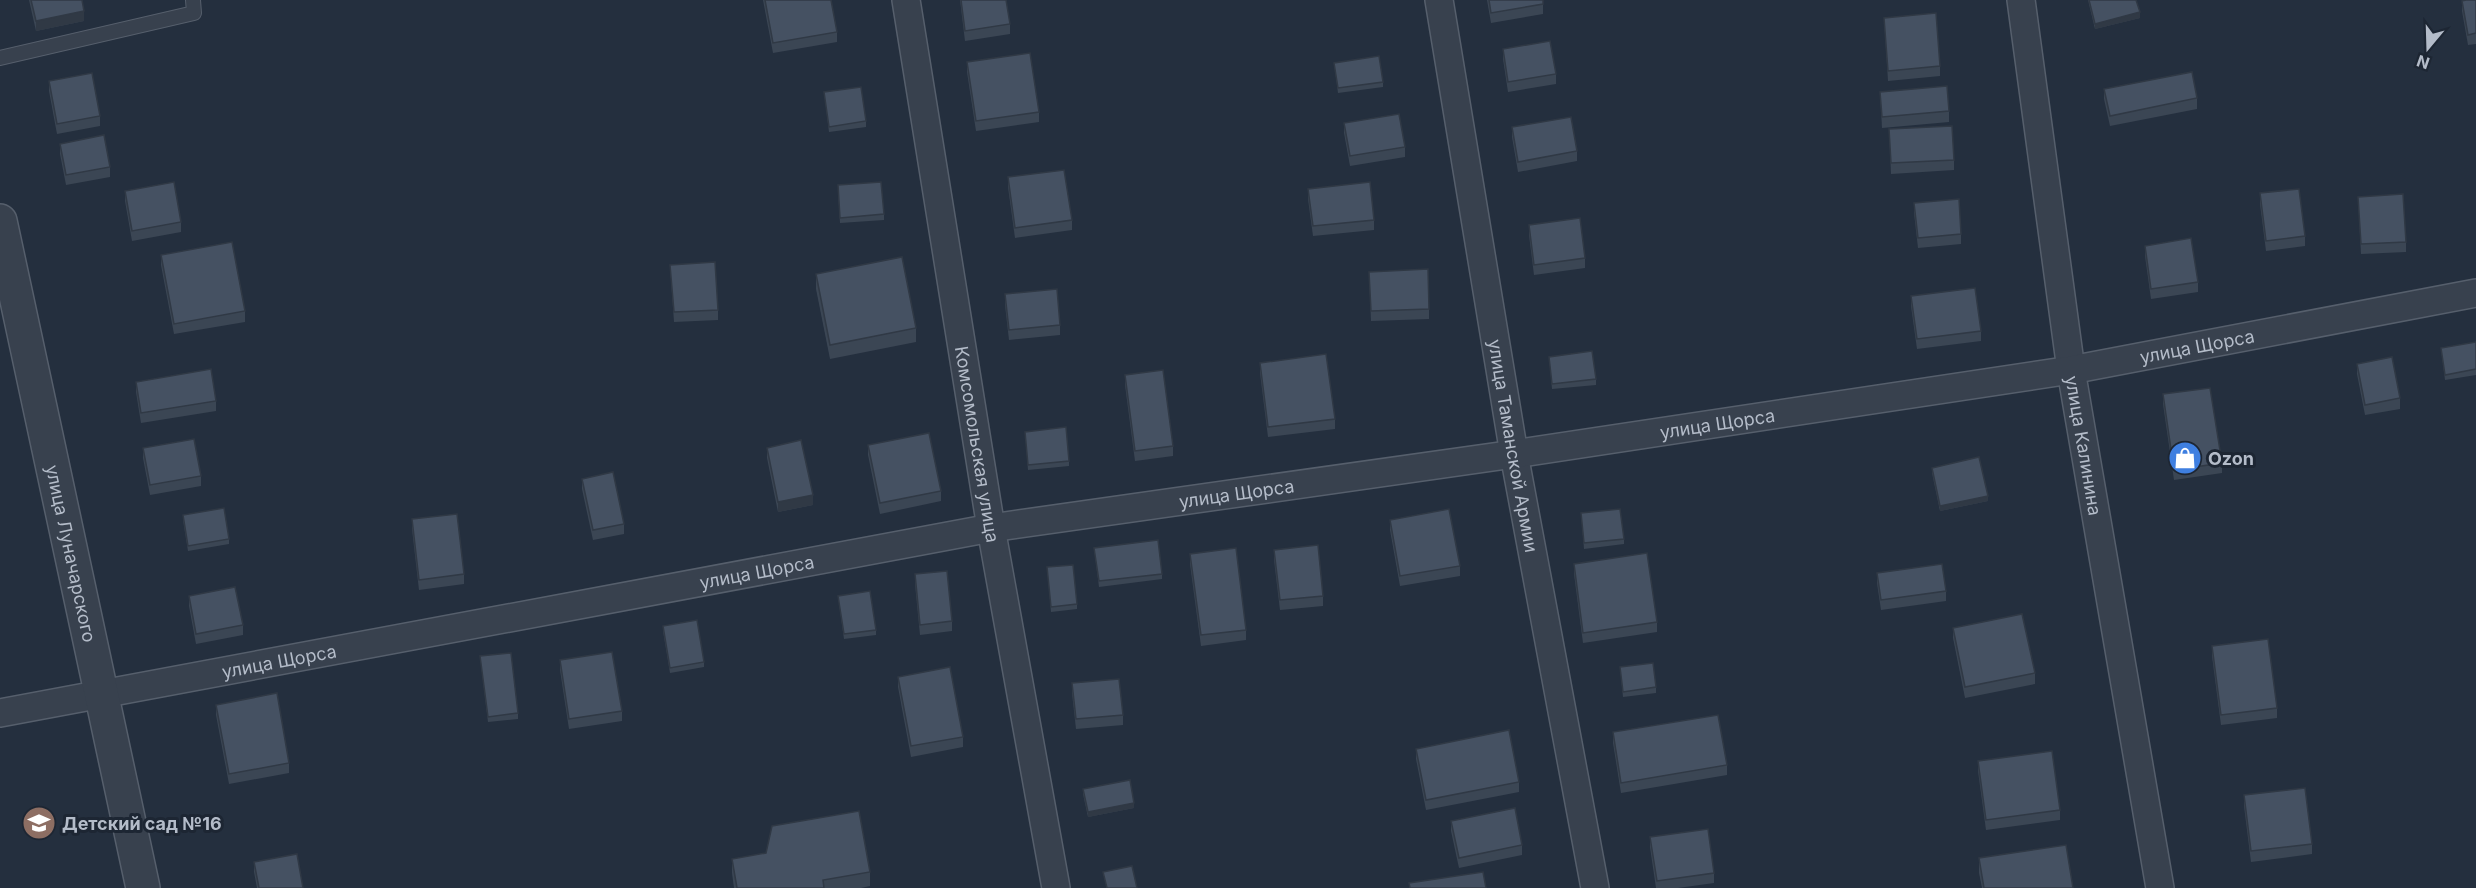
<svg xmlns="http://www.w3.org/2000/svg" width="2476" height="888" font-family="Inter,sans-serif">
<rect width="100%" height="100%" fill="#242f3e"/>
<g fill="none" stroke-linecap="round" stroke-linejoin="round">
<defs>
<polyline id="service" points="0,58 194,13 193,0"/>
<g id="minor">
<path id="s1" d="M906,0L991,528L1056,888"/>
<path id="s2" d="M1439,0L1514,454L1595,888"/>
<path id="s3" d="M2021,0L2071,370L2160,888"/>
<path id="s4" d="M0,713L991,528L1514,454L2071,370L2476,293"/>
</g>
<g id="tertiary">
<path id="s5" d="M0,221L143,888"/>
</g>
</defs>
<!-- service casing -->
<use href="#service" stroke="#565f6c" stroke-width="16"/>
<!-- minor casing -->
<use href="#minor" stroke="#565f6c" stroke-width="30"/>
<!-- tertiary casing -->
<use href="#tertiary" stroke="#565f6c" stroke-width="36"/>
<!-- service -->
<use href="#service" stroke="#38414e" stroke-width="14"/>
<!-- minor -->
<use href="#minor" stroke="#38414e" stroke-width="27"/>
<!-- tertiary -->
<use href="#tertiary" stroke="#38414e" stroke-width="33"/>
</g>
<!-- wall -->
<g fill="#3b4654">
<polygon points="29,0 82,0 84,21 36,31"/>
<polygon points="763,0 831,0 837,32 837,42 773,53"/>
<polygon points="960,0 1006,0 1010,24 1010,34 965,41"/>
<polygon points="1487,0 1543,0 1543,14 1491,23"/>
<polygon points="2088,0 2136,0 2140,18 2095,29"/>
<polygon points="2476,0 2476,44 2468,45 2462,11 2462,1"/>
<polygon points="1884,18 1940,66 1940,76 1888,81"/>
<polygon points="1503,49 1556,74 1556,84 1508,92 1503,59"/>
<polygon points="967,62 1039,112 1039,122 976,131 967,72"/>
<polygon points="1334,63 1383,82 1383,87 1338,93"/>
<polygon points="49,81 100,116 100,126 57,134 49,91"/>
<polygon points="2104,89 2197,98 2197,109 2110,126 2104,99"/>
<polygon points="824,92 866,121 866,127 829,132"/>
<polygon points="1880,92 1949,111 1949,122 1882,128"/>
<polygon points="1344,123 1405,147 1405,157 1350,166 1344,133"/>
<polygon points="1512,127 1577,151 1577,161 1518,172 1512,137"/>
<polygon points="1889,129 1954,160 1954,170 1891,174"/>
<polygon points="60,144 110,167 110,177 66,185 60,154"/>
<polygon points="1008,177 1072,220 1072,230 1015,238 1008,187"/>
<polygon points="1308,189 1374,220 1374,230 1313,236 1308,199"/>
<polygon points="125,191 181,222 181,232 132,241 125,201"/>
<polygon points="838,191 884,214 884,220 840,223"/>
<polygon points="2260,193 2305,236 2305,246 2266,251 2260,204"/>
<polygon points="2358,197 2406,242 2406,252 2361,254"/>
<polygon points="1914,203 1961,234 1961,244 1918,248 1914,213"/>
<polygon points="1529,225 1585,258 1585,268 1534,275 1529,235"/>
<polygon points="2145,246 2198,282 2198,292 2151,299 2145,256"/>
<polygon points="161,255 245,311 245,322 174,334 161,265"/>
<polygon points="670,265 718,310 718,320 674,322"/>
<polygon points="1369,272 1429,309 1429,319 1371,321"/>
<polygon points="816,274 916,328 916,342 830,359 816,289"/>
<polygon points="1005,294 1060,325 1060,335 1009,340 1005,305"/>
<polygon points="1911,296 1981,331 1981,341 1917,349 1911,306"/>
<polygon points="2476,342 2476,375 2445,380 2441,348"/>
<polygon points="1549,357 1596,379 1596,385 1552,389"/>
<polygon points="1260,363 1335,419 1335,429 1268,437 1260,373"/>
<polygon points="2357,364 2400,398 2400,409 2365,415 2357,374"/>
<polygon points="1125,375 1173,446 1173,456 1135,461 1125,385"/>
<polygon points="136,382 216,401 216,411 141,423 136,392"/>
<polygon points="2163,394 2222,463 2222,473 2174,480 2163,404"/>
<polygon points="1025,432 1069,461 1069,466 1028,470"/>
<polygon points="868,445 941,491 941,501 880,514 868,455"/>
<polygon points="143,448 201,476 201,486 150,495 143,458"/>
<polygon points="767,448 813,505 778,512 767,458"/>
<polygon points="1932,468 1988,501 1940,511 1932,473"/>
<polygon points="582,479 624,524 624,534 593,540 582,489"/>
<polygon points="1581,513 1624,539 1624,544 1584,549"/>
<polygon points="183,515 229,539 229,544 188,551 183,520"/>
<polygon points="412,519 464,574 464,584 419,590 412,529"/>
<polygon points="1390,520 1460,566 1460,576 1400,586 1390,530"/>
<polygon points="1094,548 1162,574 1162,579 1099,587"/>
<polygon points="1274,550 1323,596 1323,606 1280,610 1274,560"/>
<polygon points="1190,554 1246,630 1246,640 1201,646 1190,564"/>
<polygon points="1574,564 1657,622 1657,632 1583,643 1574,574"/>
<polygon points="1047,567 1077,604 1077,609 1051,612"/>
<polygon points="1877,573 1946,591 1946,601 1881,610 1877,583"/>
<polygon points="915,574 952,621 952,631 920,635 915,584"/>
<polygon points="189,596 243,625 243,635 196,644 189,606"/>
<polygon points="838,596 876,630 876,635 844,639"/>
<polygon points="663,626 704,662 704,667 670,673 663,631"/>
<polygon points="1953,628 2035,673 2035,684 1965,698 1953,638"/>
<polygon points="2212,646 2277,708 2277,718 2221,725 2212,656"/>
<polygon points="480,656 518,713 518,719 488,722"/>
<polygon points="560,660 622,711 622,721 569,729 560,670"/>
<polygon points="1620,667 1656,687 1656,693 1623,697"/>
<polygon points="898,677 963,737 963,747 911,757 898,687"/>
<polygon points="1072,683 1123,715 1123,725 1076,729 1072,693"/>
<polygon points="216,705 289,763 289,773 229,784 216,715"/>
<polygon points="1613,732 1727,765 1727,775 1621,793 1613,743"/>
<polygon points="1416,749 1519,782 1519,792 1426,810 1416,759"/>
<polygon points="1978,761 2060,810 2060,820 1986,830 1978,771"/>
<polygon points="1083,789 1134,808 1088,817 1083,794"/>
<polygon points="2244,795 2312,844 2312,854 2251,862 2244,806"/>
<polygon points="1451,821 1522,845 1522,855 1459,868 1451,831"/>
<polygon points="1650,837 1714,873 1714,883 1678,888 1656,888 1650,847"/>
<polygon points="1979,858 2073,888 1982,888 1979,873"/>
<polygon points="732,859 870,872 870,886 861,888 734,888 732,873"/>
<polygon points="254,862 303,888 257,888 254,872"/>
</g>
<!-- shaded-wall -->
<g fill="#303945">
<polygon points="84,11 84,21 36,31 36,21"/>
<polygon points="2140,12 2140,18 2095,29 2095,24"/>
<polygon points="813,495 813,505 778,512 778,502"/>
<polygon points="1988,496 1988,501 1940,511 1940,506"/>
<polygon points="1134,803 1134,808 1088,817 1088,812"/>
</g>
<!-- building -->
<g fill="#455162" stroke="#303945" stroke-width="1.5">
<polygon points="31,0 82,0 84,11 36,21"/>
<polygon points="765,0 831,0 837,32 773,43"/>
<polygon points="961,0 1006,0 1010,24 965,31"/>
<polygon points="1489,0 1543,0 1543,4 1491,13"/>
<polygon points="2089,0 2136,0 2140,12 2095,24"/>
<polygon points="2466,0 2476,0 2476,33 2468,35 2462,1"/>
<polygon points="1936,13 1940,66 1888,71 1884,18"/>
<polygon points="1550,41 1556,74 1508,82 1503,49"/>
<polygon points="1030,53 1039,112 976,121 967,62"/>
<polygon points="1379,56 1383,82 1338,88 1334,63"/>
<polygon points="2192,72 2197,98 2110,116 2104,89"/>
<polygon points="92,73 100,116 57,124 49,81"/>
<polygon points="1947,86 1949,111 1882,117 1880,92"/>
<polygon points="861,87 866,121 829,127 824,92"/>
<polygon points="1399,114 1405,147 1350,156 1344,123"/>
<polygon points="1571,117 1577,151 1518,162 1512,127"/>
<polygon points="1952,126 1954,160 1891,163 1889,129"/>
<polygon points="104,135 110,167 66,175 60,144"/>
<polygon points="1064,170 1072,220 1015,228 1008,177"/>
<polygon points="174,182 181,222 132,231 125,191"/>
<polygon points="881,182 884,214 840,218 838,185"/>
<polygon points="1370,182 1374,220 1313,226 1308,189"/>
<polygon points="2299,189 2305,236 2266,241 2260,193"/>
<polygon points="2403,194 2406,242 2361,244 2358,197"/>
<polygon points="1959,199 1961,234 1918,238 1914,203"/>
<polygon points="1580,218 1585,258 1534,265 1529,225"/>
<polygon points="2191,238 2198,282 2151,289 2145,246"/>
<polygon points="232,242 245,311 174,324 161,255"/>
<polygon points="902,257 916,328 830,345 816,274"/>
<polygon points="715,262 718,310 674,312 670,265"/>
<polygon points="1428,269 1429,309 1371,311 1369,272"/>
<polygon points="1975,288 1981,331 1917,339 1911,296"/>
<polygon points="1057,289 1060,325 1009,330 1005,294"/>
<polygon points="2476,342 2476,369 2445,375 2441,348"/>
<polygon points="1592,351 1596,379 1552,384 1549,357"/>
<polygon points="1326,354 1335,419 1268,427 1260,363"/>
<polygon points="2392,357 2400,398 2365,405 2357,364"/>
<polygon points="211,369 216,401 141,413 136,382"/>
<polygon points="1163,370 1173,446 1135,451 1125,375"/>
<polygon points="2210,388 2222,463 2174,470 2163,394"/>
<polygon points="1066,427 1069,461 1028,465 1025,432"/>
<polygon points="929,433 941,491 880,503 868,445"/>
<polygon points="194,439 201,476 150,485 143,448"/>
<polygon points="801,440 813,495 778,502 767,448"/>
<polygon points="1979,457 1988,496 1940,506 1932,468"/>
<polygon points="613,472 624,524 593,530 582,479"/>
<polygon points="224,508 229,539 188,546 183,515"/>
<polygon points="1449,509 1460,566 1400,576 1390,520"/>
<polygon points="1620,509 1624,539 1584,543 1581,513"/>
<polygon points="457,514 464,574 419,580 412,519"/>
<polygon points="1158,540 1162,574 1099,581 1094,548"/>
<polygon points="1318,545 1323,596 1280,600 1274,550"/>
<polygon points="1236,548 1246,630 1201,635 1190,554"/>
<polygon points="1647,553 1657,622 1583,633 1574,564"/>
<polygon points="1942,564 1946,591 1881,600 1877,573"/>
<polygon points="1073,565 1077,604 1051,607 1047,567"/>
<polygon points="947,571 952,621 920,625 915,574"/>
<polygon points="235,587 243,625 196,634 189,596"/>
<polygon points="870,591 876,630 844,634 838,596"/>
<polygon points="2022,614 2035,673 1965,687 1953,628"/>
<polygon points="697,620 704,662 670,668 663,626"/>
<polygon points="2268,639 2277,708 2221,715 2212,646"/>
<polygon points="612,652 622,711 569,719 560,660"/>
<polygon points="511,653 518,713 488,717 480,656"/>
<polygon points="1653,663 1656,687 1623,692 1620,667"/>
<polygon points="950,667 963,737 911,746 898,677"/>
<polygon points="1119,679 1123,715 1076,719 1072,683"/>
<polygon points="277,693 289,763 229,774 216,705"/>
<polygon points="1718,715 1727,765 1621,783 1613,732"/>
<polygon points="1509,730 1519,782 1426,800 1416,749"/>
<polygon points="2052,751 2060,810 1986,820 1978,761"/>
<polygon points="1130,780 1134,803 1088,812 1083,789"/>
<polygon points="2305,788 2312,844 2251,851 2244,795"/>
<polygon points="1515,808 1522,845 1459,858 1451,821"/>
<polygon points="859,811 870,872 823,880 824,888 737,888 732,859 766,853 772,826"/>
<polygon points="1708,829 1714,873 1657,881 1650,837"/>
<polygon points="2066,845 2073,888 1984,888 1979,858"/>
<polygon points="297,854 303,888 259,888 254,862"/>
<polygon points="1132,866 1137,888 1107,888 1103,872"/>
<polygon points="1483,872 1486,888 1410,888 1409,883"/>
</g>
<!-- icons -->
<defs>
<symbol id="shop-disc" viewBox="-11 -11 22 22"><circle r="9.5" fill="#3f7fe0" stroke="#1d2633"/><path d="M-5-2.5h2.3a2.7 3.5 0 0 1 5.4 0H5L5.5 6h-11ZM-1.5-2.5h3a1.5 2.3 0 0 0-3 0Z" fill="#fff"/></symbol>
<symbol id="school-disc" viewBox="-11 -11 22 22"><circle r="9.5" fill="#8d6e63" stroke="#1d2633"/><path d="M0-5L7-2L0 1L-7-2ZM-4 1L0 2.5L4 1V4Q0 6-4 4Z" fill="#fff"/></symbol>
</defs>
<g fill-rule="evenodd">
<use href="#shop-disc" x="2166" y="439" width="38" height="38"/>
<use href="#school-disc" x="20" y="804" width="38" height="38"/>
</g>
<g text-anchor="middle" dominant-baseline="central" stroke-width="6" stroke-linejoin="round" paint-order="stroke">
<!-- street labels -->
<g font-size="18" fill="#b4bcc9" stroke="#1d2633">
<text stroke="none"><textPath href="#s4" startOffset="2228">улица Щорса</textPath></text>
<text stroke="none"><textPath href="#s4" startOffset="1742">улица Щорса</textPath></text>
<text stroke="none"><textPath href="#s1" startOffset="450">Комсомольская улица</textPath></text>
<text stroke="none"><textPath href="#s2" startOffset="452">улица Таманской Армии</textPath></text>
<text stroke="none"><textPath href="#s3" startOffset="450">улица Калинина</textPath></text>
<text stroke="none"><textPath href="#s4" startOffset="1256">улица Щорса</textPath></text>
<text stroke="none"><textPath href="#s5" startOffset="340">улица Луначарского</textPath></text>
<text stroke="none"><textPath href="#s4" startOffset="770">улица Щорса</textPath></text>
<text stroke="none"><textPath href="#s4" startOffset="284">улица Щорса</textPath></text>
</g>
<!-- poi labels -->
<g font-size="18" font-weight="bold" fill="#b4bcc9" stroke="#1d2633" text-anchor="start">
<text x="2208" y="458">Ozon</text>
<text x="62" y="823">Детский сад №16</text>
</g>
</g>
<!-- north arrow -->
<g transform="translate(2428 48) rotate(199)" stroke="#1d2633" stroke-width="4.5" paint-order="stroke">
<path d="M0-4.5L10 22L0 15L-10 22Z" fill="#b4bcc9"/>
<text y="-9" font-size="16" font-weight="bold" text-anchor="middle" fill="#b4bcc9">N</text>
</g>
</svg>
